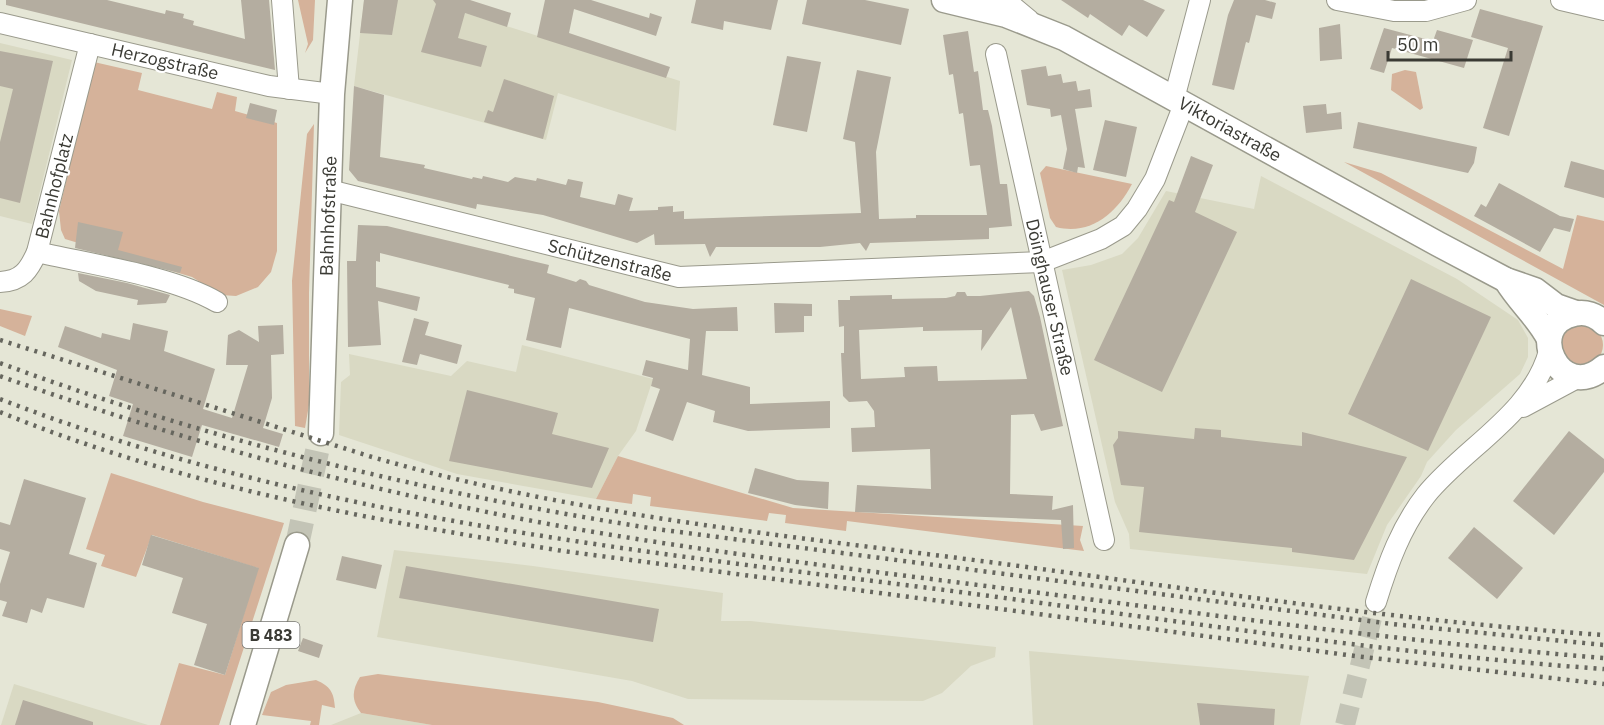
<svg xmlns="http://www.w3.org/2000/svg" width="1604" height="725" font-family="'IBM Plex Sans',sans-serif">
<rect width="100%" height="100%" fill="#e5e6d6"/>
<!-- built -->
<g fill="#d9d9c3">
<polygon points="364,0 443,0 443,6 680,81 676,131 558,93 546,140 354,86"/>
<polygon points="0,43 72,60 32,224 0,216"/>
<polygon points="1261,176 1457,279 1518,320 1528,338 1528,357 1520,374 1456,430 1427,462 1421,476 1387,525 1367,574 1130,549 1129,534 1115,502 1062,270 1091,265 1122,254 1138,238 1166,191 1254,209"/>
<polygon points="522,345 653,379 636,431 618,456 596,499 457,474 339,435 341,382 350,375 349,354 451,376 467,361 516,372"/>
<polygon points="394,550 533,566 723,593 721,621 751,621 996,647 995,657 971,666 942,693 923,701 688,699 632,681 377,637"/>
<polygon points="1029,651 1309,676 1300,725 1033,725"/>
<polygon points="14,684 148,725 1,725"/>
<polygon points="361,713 432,725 331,725"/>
</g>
<!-- green -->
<g fill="#d5b29a">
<polygon points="298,0 315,0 313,40 305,53 308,44"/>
<polygon points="94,62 142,73 138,90 212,109 217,92 237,97 235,111 277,123 277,251 271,272 258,287 236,296 221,295 192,277 65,239 61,230 59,211"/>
<polygon points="1405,70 1416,72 1423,108 1420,110 1391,90 1392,74"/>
<polygon points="314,124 309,293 309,405 305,428 295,426 292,281 307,134"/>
<polygon points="1344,162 1381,173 1563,269 1577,215 1604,221 1604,305"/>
<path d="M1046,166L1132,184C1117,213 1090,236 1056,227L1050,218L1040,173Z"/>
<polygon points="0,309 32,316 25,336 0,326"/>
<circle cx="1582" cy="345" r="21"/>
<polygon points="618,456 793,508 1083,526 1080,540 1084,551 847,521 846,531 785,523 786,515 769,513 767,521 650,506 651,497 633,494 632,504 596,499"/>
<polygon points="111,473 203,502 284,523 219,725 160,725 179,663 225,675 258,568 152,535 136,577 101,566 105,555 86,549"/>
<path d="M378,674L598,702L673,718L684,725H432L361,713C351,700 352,690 360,677Z"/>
<path d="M316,680C330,686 334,692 335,708L322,705L319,725H310L311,721L262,715L271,692L286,685Z"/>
</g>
<!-- building -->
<g fill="#b4ada0" fill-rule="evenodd">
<polygon points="6,0 107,0 165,14 166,10 184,14 183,18 194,21 193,25 245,39 241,0 269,0 275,70 6,5"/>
<polygon points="364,0 398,0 392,35 360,33"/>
<polygon points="433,0 470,0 511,13 507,27 465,13 458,38 487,46 481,67 421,52 436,4"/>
<polygon points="545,0 591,0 649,18 650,13 662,17 656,36 574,9 569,33 670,67 666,78 537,37"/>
<polygon points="696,0 778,0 771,30 724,21 723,30 691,23"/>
<polygon points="807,0 865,0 909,9 901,45 802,24"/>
<polygon points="1061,0 1143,0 1165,10 1147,37 1129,25 1122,36 1090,14 1088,18"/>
<polygon points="1234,0 1265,0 1276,3 1272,19 1256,15 1249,43 1246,42 1234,90 1212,85 1228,15"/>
<polygon points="1480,9 1543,26 1509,136 1483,128 1508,48 1471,37"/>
<polygon points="1340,24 1342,59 1320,61 1319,28"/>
<polygon points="1384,28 1433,41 1437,30 1473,40 1464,68 1392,48 1384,73 1370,69"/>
<polygon points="968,31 974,72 978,71 983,110 988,110 992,126 1000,184 1007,184 1012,226 989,228 989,239 870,243 866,251 860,243 820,247 716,247 710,257 705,244 655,245 654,234 637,243 543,215 477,204 476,209 358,181 349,170 354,86 384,95 380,157 425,165 424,168 472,179 473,177 482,179 483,176 508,182 515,177 536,181 537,178 566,185 568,179 583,182 580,197 615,205 618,194 633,198 629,211 658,210 658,207 673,206 673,212 684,211 684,219 861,213 855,142 843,139 857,70 891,77 876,152 879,219 916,218 916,215 987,215 980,165 970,166 963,113 959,114 953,74 949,75 943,35"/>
<polygon points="0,51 53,61 20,203 0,198 0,142 13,89 0,86"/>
<polygon points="787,56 821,62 807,132 773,125"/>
<polygon points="1046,66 1048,76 1061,74 1063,83 1076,81 1078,91 1090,89 1092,107 1075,109 1085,168 1078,167 1077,173 1063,169 1067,149 1061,115 1051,117 1050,109 1027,105 1021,70"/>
<polygon points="504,79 554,96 543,139 484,122 488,110 493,112"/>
<polygon points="250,103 277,110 274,125 246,118"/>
<polygon points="1326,104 1327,114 1341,112 1342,129 1306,133 1303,106"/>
<polygon points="1105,120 1137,127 1126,177 1093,170"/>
<polygon points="1358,122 1477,147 1474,163 1468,173 1353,148"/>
<polygon points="1191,156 1213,165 1195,212 1237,232 1162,392 1094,360 1169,200 1174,202"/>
<polygon points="1571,161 1604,170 1604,198 1564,187"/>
<polygon points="1499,183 1560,216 1574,219 1570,232 1554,228 1540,252 1474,216 1481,204 1486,207"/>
<polygon points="78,222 123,232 118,250 182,267 180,273 75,248"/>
<polygon points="358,225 387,226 549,265 547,273 576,282 580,279 586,281 589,285 645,302 693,309 737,307 738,331 706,331 702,375 750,387 750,404 830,401 830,428 748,431 713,422 715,411 687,402 673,441 645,431 660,389 651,386 653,378 642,375 646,360 688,370 690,339 569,308 561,348 526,340 535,298 514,293 514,289 508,288 509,285 380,253 380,262 376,261 376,287 420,297 417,311 378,301 381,345 348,347 347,261 356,261"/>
<polygon points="78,273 127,283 170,295 166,303 137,305 138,300 96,291 79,281"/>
<polygon points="1411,279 1491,317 1428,451 1348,414"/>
<path d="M1029,291L1034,296L1040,317L1063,426L1041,431L1034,414L1011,415L1010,494L1053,496L1052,510L1073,505L1074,548L1063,549L1061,520L855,512L857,485L931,489L930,449L852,452L851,428L875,427L874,411L867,401L849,402L843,396L841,353H844V326L839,327L838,300H850V296L892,295V299L946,298L955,296L957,292H965L967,296H980ZM1011,307L1027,379L938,381L937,366L904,367L905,377L861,379L859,330L923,327V331L982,330L981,351Z"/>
<polygon points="774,303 812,304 812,316 804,316 804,332 775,333"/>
<polygon points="414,318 429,322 425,335 462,345 457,364 420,354 417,365 402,362"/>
<polygon points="133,323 168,331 164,351 215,369 203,409 232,418 248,365 226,365 228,335 239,330 259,342 258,326 283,325 284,354 271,355 272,398 263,428 283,434 279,447 202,425 192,457 123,436 133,404 109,396 117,370 58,347 65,326 101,338 102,333 130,340"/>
<polygon points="467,390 558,413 552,434 609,448 592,488 449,461"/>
<polygon points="1195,428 1221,430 1221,437 1302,446 1302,432 1407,457 1354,560 1292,552 1292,548 1139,532 1144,487 1121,485 1113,445 1118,438 1118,431 1194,439"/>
<polygon points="1569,431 1604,459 1604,472 1554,535 1513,501"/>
<polygon points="755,468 797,480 829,482 828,509 795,505 748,493"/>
<polygon points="24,479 86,498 69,554 97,563 84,608 47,598 42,613 31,609 27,623 2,616 7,602 0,600 0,584 10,552 0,549 0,522 10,525"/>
<polygon points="1474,527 1523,568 1497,599 1448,558"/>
<polygon points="151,535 259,568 225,675 194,665 207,624 172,613 183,578 142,565"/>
<polygon points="342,556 382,565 376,589 336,580"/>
<polygon points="406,566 659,609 653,642 399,598"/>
<polygon points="303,638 323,645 319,658 298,651"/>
<polygon points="23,700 93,722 93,725 15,725"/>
<polygon points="1197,703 1275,709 1274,725 1200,725"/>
</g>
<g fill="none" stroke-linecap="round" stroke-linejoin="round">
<!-- minor-tunnel -->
<polyline stroke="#c3c4b6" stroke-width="20" stroke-dasharray="20 10" stroke-linecap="butt" points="1345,725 1376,602"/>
<!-- major-tunnel -->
<polyline stroke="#c3c4b6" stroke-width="24" stroke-dasharray="24 12" stroke-linecap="butt" points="297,545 321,433"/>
<defs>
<g id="minor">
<polyline points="282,0 289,89"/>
<polyline points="1005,0 1029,20"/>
<polyline points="1337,0 1394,11 1426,11 1466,0"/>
<polyline points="1561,0 1604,10"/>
<polyline points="0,23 269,86 332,94"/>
<polyline points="996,54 1104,540"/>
<polyline points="1174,99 1200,0"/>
<polyline points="329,190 679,277 1042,262 1101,239 1123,226 1137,209 1155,179 1184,104"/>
<path d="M37,252C89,264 173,276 217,302"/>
<path d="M0,282C22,281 29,270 37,252L90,44"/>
<polyline points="1523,407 1579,377"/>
<path d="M1376,602C1388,563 1401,527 1426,495C1465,447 1532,414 1549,351"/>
</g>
<g id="major">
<polyline points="944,0 1006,15 1064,38 1438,244 1506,280 1535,290 1556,306 1576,313"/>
<path d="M1506,280C1519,302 1538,317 1549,339"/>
<path d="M1604,323C1596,315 1585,311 1574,314C1523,325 1560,405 1604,367"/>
<polyline points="321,433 332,94 340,0"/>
<polyline points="243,725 297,545"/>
</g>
</defs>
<!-- minor casing -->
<use href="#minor" stroke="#9a9a8c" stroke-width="22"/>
<!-- major casing -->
<use href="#major" stroke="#9a9a8c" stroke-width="27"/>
<!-- minor -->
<use href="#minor" stroke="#fff" stroke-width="20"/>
<!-- major -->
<use href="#major" stroke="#fff" stroke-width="24"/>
<!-- rail -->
<g stroke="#66665e" stroke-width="4.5" stroke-dasharray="3 6" stroke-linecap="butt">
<path d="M0,340L372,457C573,515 782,535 989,562C1193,589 1398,621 1604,635"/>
<path d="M0,363C213,442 432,494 656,529L1392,624L1604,645"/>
<path d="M0,376C157,432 318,478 482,511C656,547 833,566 1009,589C1207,614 1405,642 1604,658"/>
<path d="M0,399C299,515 621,549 937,589C1159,618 1381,653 1604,669"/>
<path d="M0,412C181,486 371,520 563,551L1355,656L1604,684"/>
</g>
</g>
<g text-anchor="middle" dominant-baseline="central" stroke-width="4.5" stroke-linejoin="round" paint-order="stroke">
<!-- shield labels -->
<rect fill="#fff" stroke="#757571" stroke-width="1.5" x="242.5" y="622" width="57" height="26" rx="4.5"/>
<g font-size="16" font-weight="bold" fill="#3a3a34">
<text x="271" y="635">B 483</text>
</g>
<!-- street labels -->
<g font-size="18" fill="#3a3a34" stroke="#fff">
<text transform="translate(165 61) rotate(13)">Herzogstraße</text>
<text transform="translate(1230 129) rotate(29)">Viktoriastraße</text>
<text transform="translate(54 186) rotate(-76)">Bahnhofplatz</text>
<text transform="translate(328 216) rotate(-88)">Bahnhofstraße</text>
<text transform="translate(610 260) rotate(14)">Schützenstraße</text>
<text transform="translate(1050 297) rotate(77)">Döinghauser Straße</text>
</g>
</g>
<!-- scale -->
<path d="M1388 51v9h123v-9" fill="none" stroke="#3a3a34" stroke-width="3"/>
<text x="1397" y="51" font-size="18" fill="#3a3a34" stroke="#ffffff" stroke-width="4.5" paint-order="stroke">50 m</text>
</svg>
